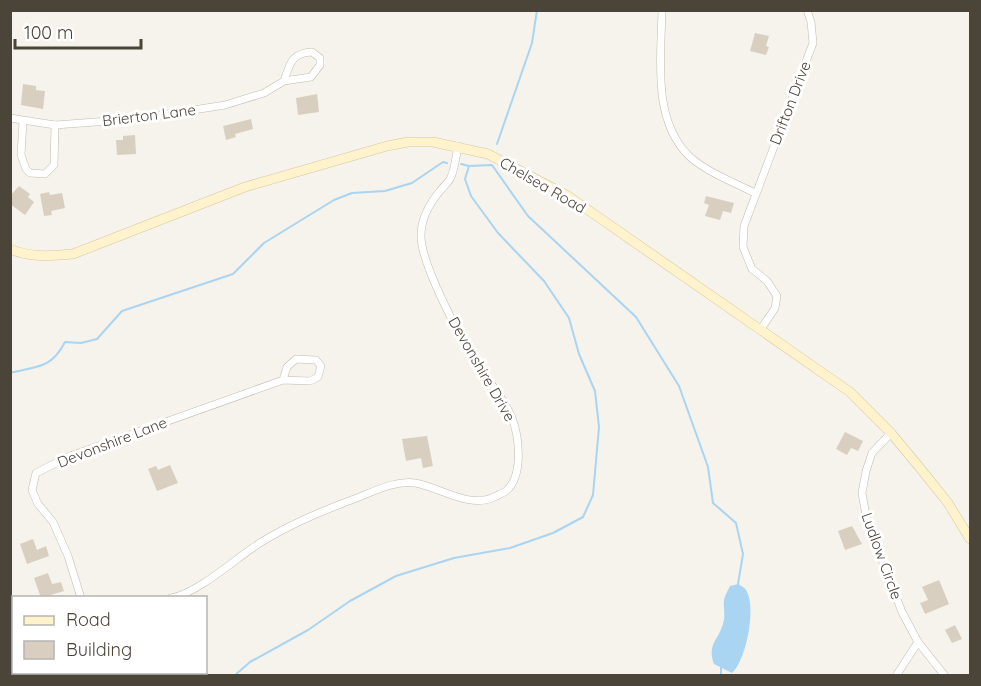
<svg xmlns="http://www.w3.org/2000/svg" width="981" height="686" font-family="Quicksand,sans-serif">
<rect width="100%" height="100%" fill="#f6f3ec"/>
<!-- water -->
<path fill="#a9d4f2" d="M738,584C741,586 744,587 746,590C757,607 746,661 732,673L714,664C707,644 718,641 723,624C726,615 723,608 724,600C725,595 728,590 730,586Z"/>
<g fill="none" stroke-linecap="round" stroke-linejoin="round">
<!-- stream -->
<g stroke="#a9d4f2" stroke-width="2">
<polyline points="497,144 532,43 537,10"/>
<polyline points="461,164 469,166"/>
<path d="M10,373C38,366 51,369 65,342L81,343L97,339L122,311L233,274L264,243L334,200L352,193L385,191L412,183L443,162L447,163"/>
<polyline points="721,666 721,676"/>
<polyline points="234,676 250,662 308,630 350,601 396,576 454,558 510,548 553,533 583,517 593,495 599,427 595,391 579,354 569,318 544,281 498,233 471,196 465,179 469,166 492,165 528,216 636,317 679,386 708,467 713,503 736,523 743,554 738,584"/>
</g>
</g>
<!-- building -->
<g fill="#d8cfc1">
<polygon points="755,33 769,36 766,46 769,47 766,55 750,51"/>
<polygon points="23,84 36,86 36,90 45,91 43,109 21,105"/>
<polygon points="317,94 319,112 298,115 296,98"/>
<polygon points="251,119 253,129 235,134 236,137 226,140 223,126"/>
<polygon points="135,135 136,154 117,155 116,140 123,140 123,136"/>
<polygon points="19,186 30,194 28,197 34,202 25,215 10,204 10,196"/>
<polygon points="49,192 50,195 62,193 65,208 51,211 52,215 44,216 40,194"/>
<polygon points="706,196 734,203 731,213 723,211 720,220 705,216 709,205 704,203"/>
<polygon points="845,432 863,441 858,451 851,448 847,455 836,449"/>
<polygon points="427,436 433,466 423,468 421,458 406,461 402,439"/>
<polygon points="170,465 178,483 157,491 148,469 156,466 158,470"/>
<polygon points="852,526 862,544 845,550 838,531"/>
<polygon points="33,539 37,550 46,546 49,556 27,564 20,544"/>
<polygon points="48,573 52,584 61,582 64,591 41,598 34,578"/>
<polygon points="939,580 949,604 925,614 920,603 928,600 922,587"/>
<polygon points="955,625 962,639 952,643 945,630"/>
</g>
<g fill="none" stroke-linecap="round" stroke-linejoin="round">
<defs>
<g id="street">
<path d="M662,10C661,58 652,121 690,157C707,172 735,183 755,193"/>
<path d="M10,118L55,125L136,119L225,105L264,93L284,81L311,77L320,65V58L312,52C291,53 290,64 284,81"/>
<polyline points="23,121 21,155 26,169 30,173 45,174 54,165 55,125"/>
<polyline points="761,329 775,308 777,296 767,281 752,269 743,247 744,226 813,43 811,22 807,10"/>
<polyline points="891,433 872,453 866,471 862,493 867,521 902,612 918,642 945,676"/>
<polyline points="81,598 68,556 53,522 38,504 32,490 36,473 70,456 283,380 310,381 318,377 321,366 316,360 296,359 287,367 283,380"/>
<path d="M171,598C199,593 238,556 263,541C291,524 324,510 354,499C373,492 395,480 415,483C440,487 469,509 494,497C498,495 503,493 506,491C524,476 519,436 512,418C504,397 486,379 475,361C459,335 421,264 421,236C421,218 429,204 440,191C443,187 449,182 451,177C455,168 456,156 458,146"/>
<polyline points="10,629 14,628"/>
<polyline points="896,676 918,642"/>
</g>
<path id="secondary" d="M10,249C31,258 51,256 73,254L245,187L387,146L408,142H433L488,154L568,196L850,392L891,433L920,468L948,503L970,539"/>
</defs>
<!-- street casing -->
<use href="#street" stroke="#c2bbae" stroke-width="8"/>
<!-- secondary casing -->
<use href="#secondary" stroke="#d6c79b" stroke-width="10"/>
<!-- street -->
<use href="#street" stroke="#fff" stroke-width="7"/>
<!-- secondary -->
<use href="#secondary" stroke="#fff3cd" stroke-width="9"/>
</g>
<g text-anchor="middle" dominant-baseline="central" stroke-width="6" stroke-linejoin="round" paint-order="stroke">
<!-- street labels -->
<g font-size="15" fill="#4b4439" stroke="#fff">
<text transform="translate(790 103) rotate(-69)">Drifton Drive</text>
<text transform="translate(149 115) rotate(-7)">Brierton Lane</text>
<text transform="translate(543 185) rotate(30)">Chelsea Road</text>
<text transform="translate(482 369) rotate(60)">Devonshire Drive</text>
<text transform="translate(112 442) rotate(-21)">Devonshire Lane</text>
<text transform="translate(882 556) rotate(70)">Ludlow Circle</text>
</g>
</g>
<!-- border -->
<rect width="981" height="686" fill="none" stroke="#4b4439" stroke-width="24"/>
<!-- legend -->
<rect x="12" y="596" width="195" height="78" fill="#ffffff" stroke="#b7b4b0" stroke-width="1.5"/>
<rect x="24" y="616" width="30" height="9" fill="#fff3cd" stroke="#b7b4b0" stroke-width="1.5"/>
<text x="66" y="626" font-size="18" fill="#4b4439">Road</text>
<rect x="24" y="641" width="30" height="18" fill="#d8cfc1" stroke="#b7b4b0" stroke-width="1.5"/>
<text x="66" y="656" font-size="18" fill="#4b4439">Building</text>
<!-- scale -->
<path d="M15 39v9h126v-9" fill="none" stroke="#4b4439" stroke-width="3"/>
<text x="24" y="39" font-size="18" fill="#4b4439" stroke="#ffffff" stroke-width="4.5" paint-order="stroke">100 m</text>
</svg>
